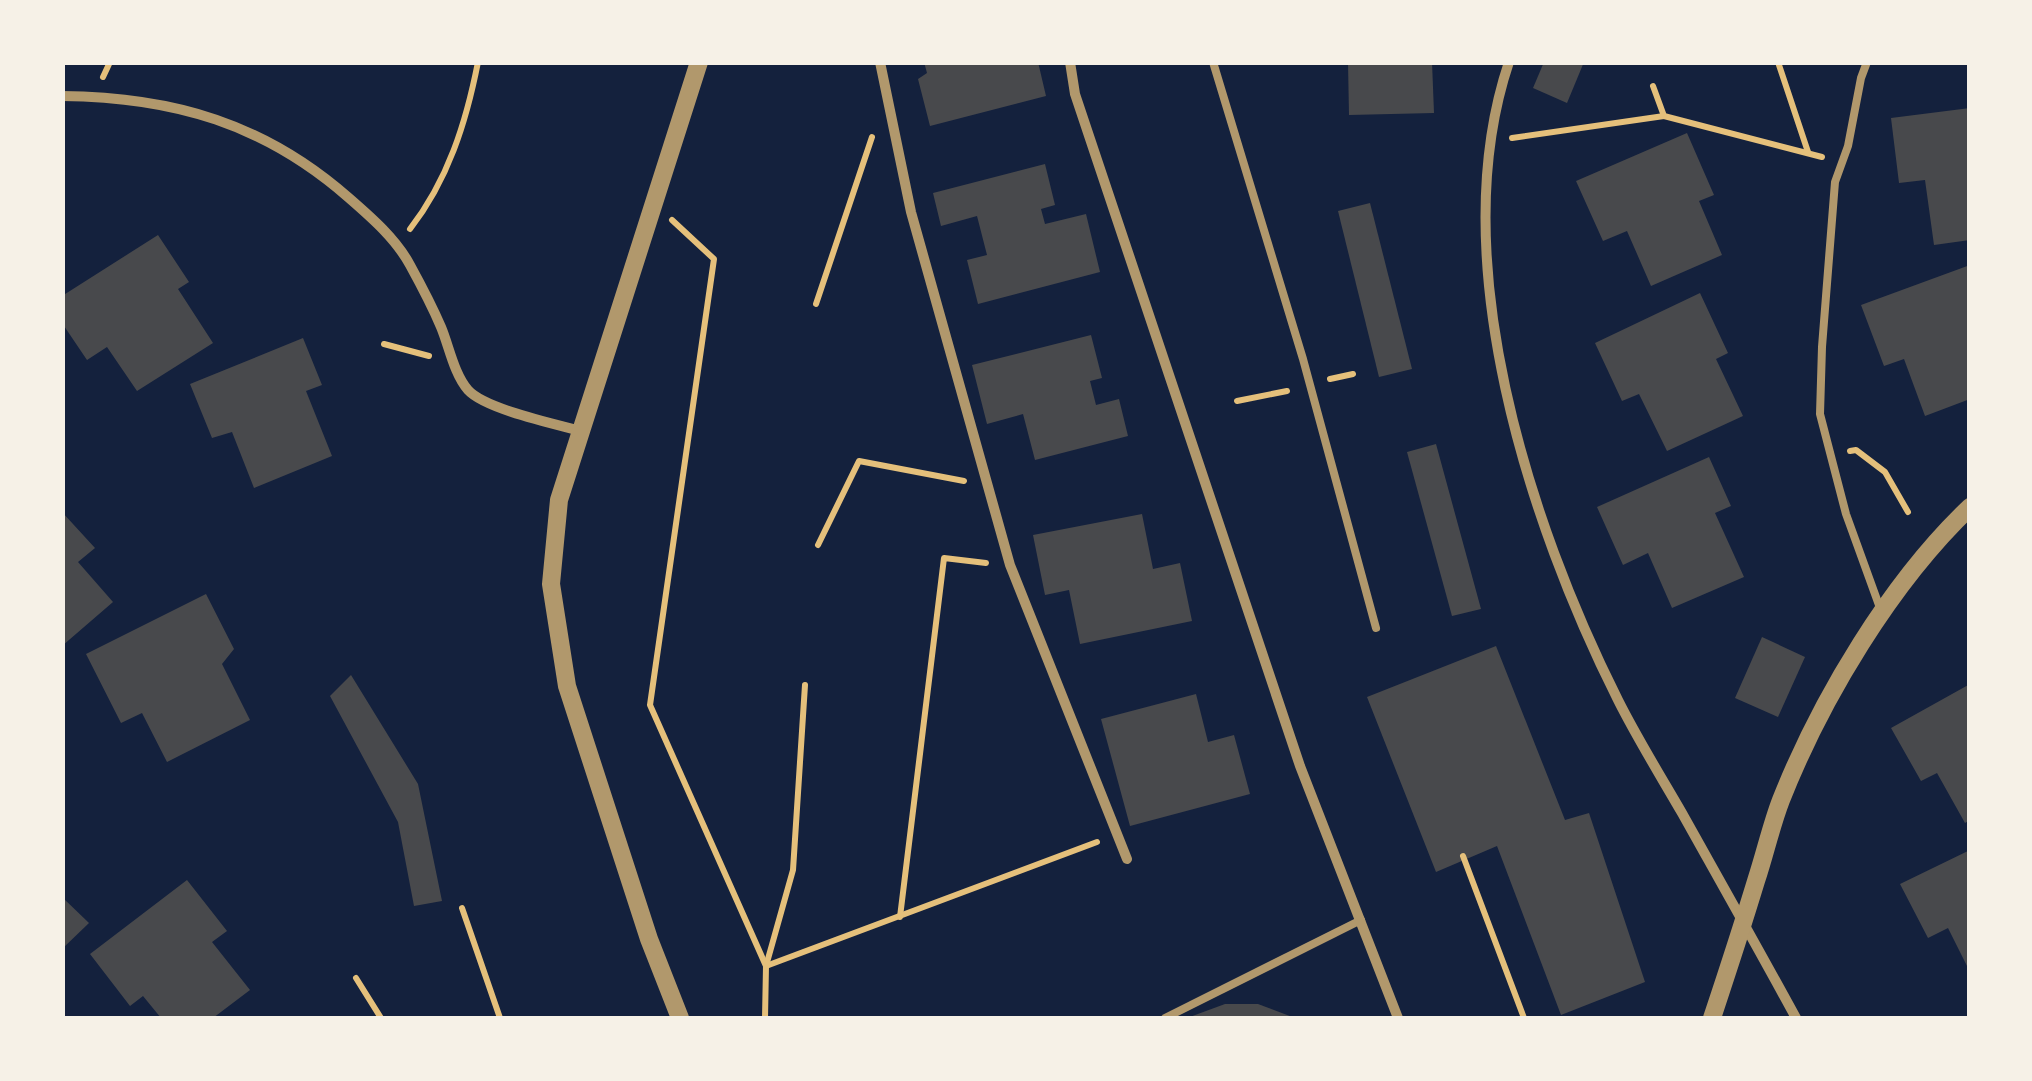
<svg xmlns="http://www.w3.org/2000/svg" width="2032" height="1081" font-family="Spectral,serif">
<rect width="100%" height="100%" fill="#14213d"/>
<!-- building -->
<g fill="#48494c">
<polygon points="924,62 1038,62 1046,96 930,126 918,79 927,73"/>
<polygon points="1348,62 1432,62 1434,113 1349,115"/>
<polygon points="1544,62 1584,62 1567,103 1533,88"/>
<polygon points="1970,108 1970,240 1934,245 1925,180 1899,183 1891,118"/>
<polygon points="1687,133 1714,195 1699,201 1722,255 1651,286 1627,231 1603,241 1576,181"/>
<polygon points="1045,164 1055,205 1041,209 1045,224 1086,214 1100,272 978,304 967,260 987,255 977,216 941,226 933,193"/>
<polygon points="1370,203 1412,369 1379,377 1338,211"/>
<polygon points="158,235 189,282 178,289 213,343 137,391 107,347 87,360 62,323 62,296"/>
<polygon points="1970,265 1970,399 1925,416 1904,359 1884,366 1861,305"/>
<polygon points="1700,293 1728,353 1716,359 1743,416 1667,451 1639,394 1622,401 1595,343"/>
<polygon points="1091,335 1102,378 1090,381 1096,405 1119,399 1128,436 1035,460 1023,414 987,424 972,365"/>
<polygon points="303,338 322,385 306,391 332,456 254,488 232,432 212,438 190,384"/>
<polygon points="1436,444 1481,609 1452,616 1407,452"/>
<polygon points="1709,457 1731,506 1715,513 1744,577 1672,608 1648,553 1623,565 1597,507"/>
<polygon points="62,512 95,548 78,562 113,602 62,646"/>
<polygon points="1142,514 1153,569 1180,563 1192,621 1080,644 1069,590 1045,595 1033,535"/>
<polygon points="206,594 234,649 222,664 250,720 167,762 142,713 121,723 86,654"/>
<polygon points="1762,637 1805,657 1778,717 1735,698"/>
<polygon points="1496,646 1565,820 1589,813 1645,982 1561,1015 1497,846 1436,872 1367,697"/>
<polygon points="351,675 418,784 442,901 414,906 398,822 330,696"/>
<polygon points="1970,684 1970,820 1965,823 1937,773 1921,781 1891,728"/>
<polygon points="1196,694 1208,742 1234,735 1250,794 1130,826 1101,719"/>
<polygon points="1970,850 1970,972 1948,928 1928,938 1900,884"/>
<polygon points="187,880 227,931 212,942 250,990 213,1018 161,1018 143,996 130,1006 90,954"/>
<polygon points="62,897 89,923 62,949"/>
<polygon points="1225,1004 1258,1004 1295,1018 1187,1018"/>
</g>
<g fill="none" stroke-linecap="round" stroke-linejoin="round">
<!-- path -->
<g stroke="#e5c07b" stroke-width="6">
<polyline points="1778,62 1808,152"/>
<polyline points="103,77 110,62"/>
<polyline points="1653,86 1664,116 1822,157"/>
<polyline points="1512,138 1664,116"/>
<polyline points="672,220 714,259 650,705 766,966 1097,842"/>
<path d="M410,229C448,180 466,123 478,62"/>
<polyline points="816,304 872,137"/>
<polyline points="384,344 429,356"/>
<polyline points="1330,379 1353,374"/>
<polyline points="1237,401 1287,391"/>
<polyline points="1850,451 1856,450 1885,472 1908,512"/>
<polyline points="818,545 859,461 964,481"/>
<polyline points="1463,856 1524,1018"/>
<polyline points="462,908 500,1018"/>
<polyline points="900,917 944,558 986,563"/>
<polyline points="356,978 381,1018"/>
<polyline points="765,1018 766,966 793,870 805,685"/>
</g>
<!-- service -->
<g stroke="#b1986c" stroke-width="8">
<polyline points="1213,62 1303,359 1376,628"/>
<polyline points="1867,62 1861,78 1848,146 1835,182 1822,347 1820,414 1846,514 1880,608"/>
<polyline points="1165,1018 1361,920"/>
</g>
<!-- minor -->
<g stroke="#b1986c" stroke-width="10">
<polyline points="880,62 911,212 1010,565 1127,859"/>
<polyline points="1070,62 1075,94 1300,766 1398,1018"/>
<path d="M1509,62C1443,258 1529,523 1618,700C1637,738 1660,775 1682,813C1720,881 1759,950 1796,1018"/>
<path d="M62,96C174,97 265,124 349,198C372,218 396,239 410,265C421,285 432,306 441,327C449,346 454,374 468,390C485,409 555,424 581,431"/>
</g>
<!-- tertiary -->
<g stroke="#b1986c" stroke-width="18">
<polyline points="680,1018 649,939 567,686 551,584 559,500 699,62"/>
<path d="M1712,1018C1727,973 1742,927 1756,881C1765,854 1771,826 1781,800C1821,699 1891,582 1970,507"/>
</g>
</g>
<!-- border -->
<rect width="2032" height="1081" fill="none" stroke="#f6f1e7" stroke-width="130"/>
</svg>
